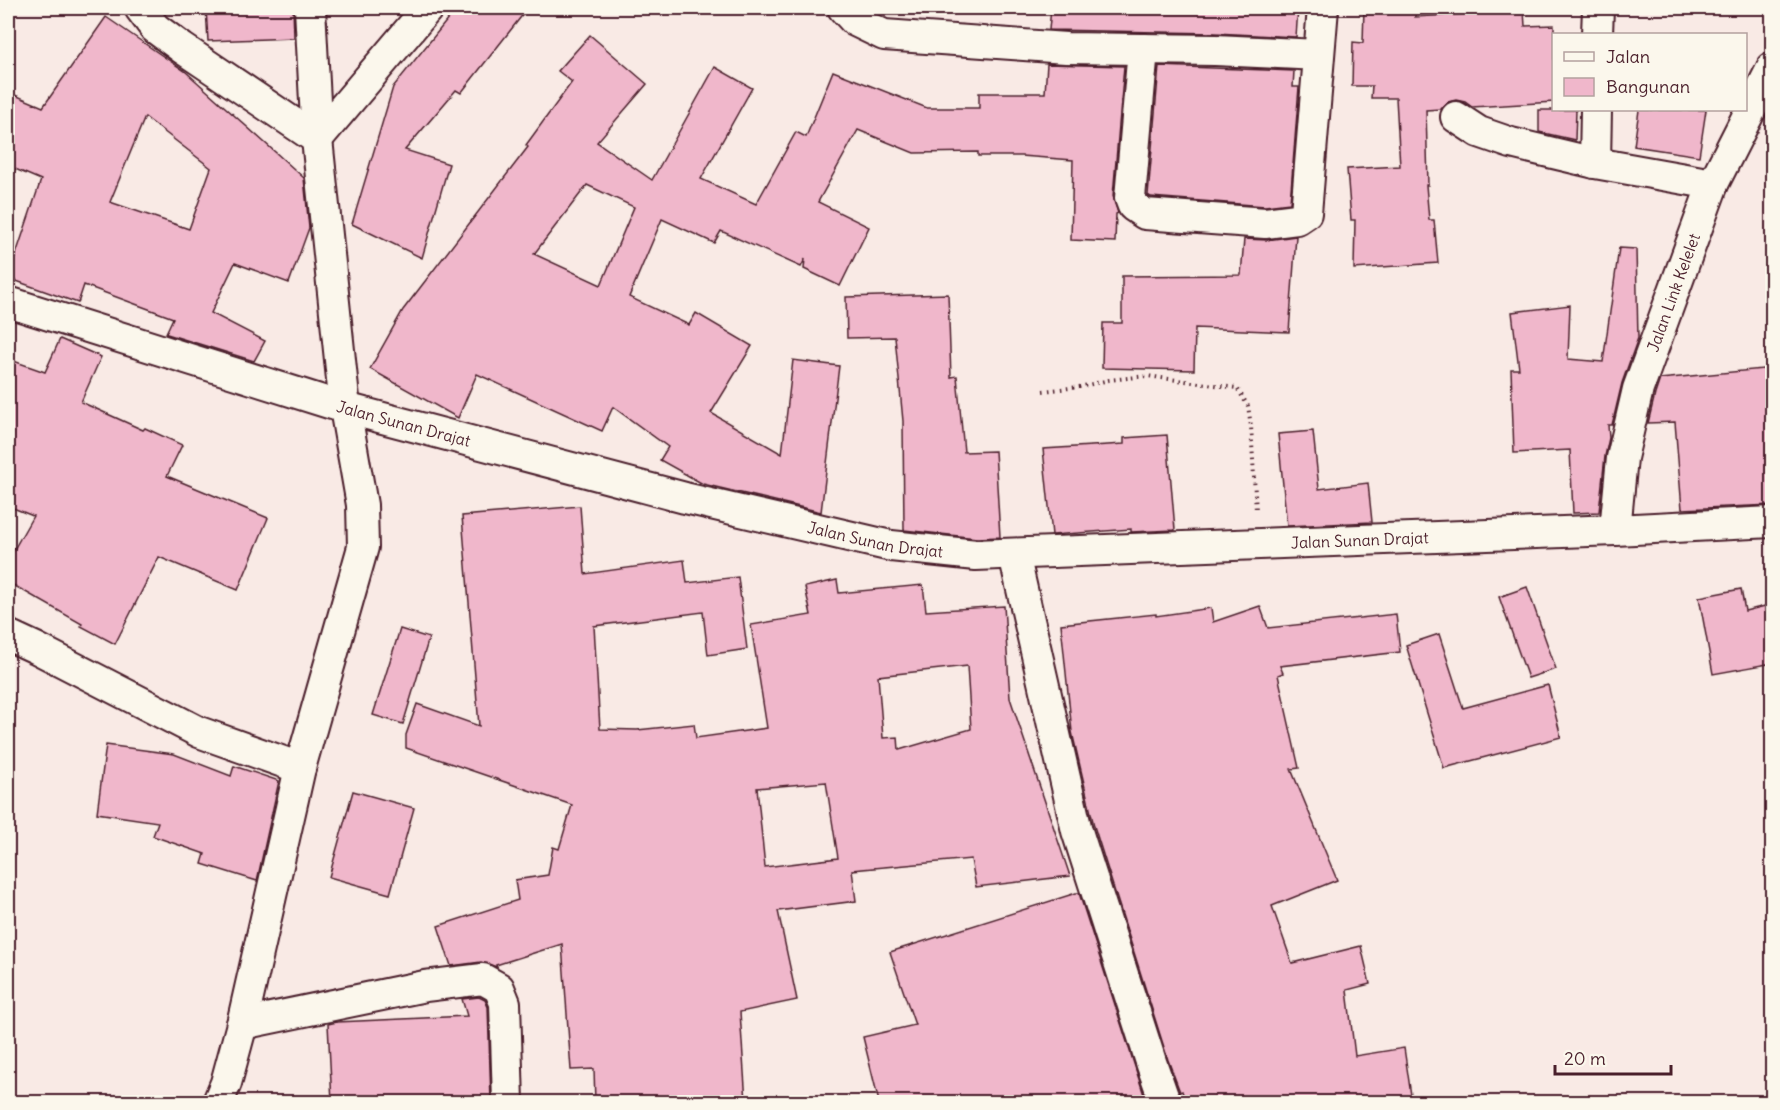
<svg xmlns="http://www.w3.org/2000/svg" width="1780" height="1110" font-family="Delius,sans-serif">
<rect width="100%" height="100%" fill="#f9eae5"/>
<filter id="ink" filterUnits="userSpaceOnUse"><feTurbulence type="fractalNoise" baseFrequency=".0167" numOctaves="2"/><feDisplacementMap in="SourceGraphic" scale="12" xChannelSelector="R" yChannelSelector="G"/><feConvolveMatrix kernelMatrix="1 2 1 2 8 2 1 2 1" color-interpolation-filters="sRGB"/></filter>
<g filter="url(#ink)">
<!-- building -->
<g fill="#f0b7cb" stroke="#4a1f2b" stroke-width="1.5" fill-rule="evenodd">
<polygon points="206,8 293,8 294,38 208,41"/>
<polygon points="457,8 528,8 461,93 456,90 405,150 449,164 422,258 352,224 393,87"/>
<polygon points="1051,8 1298,8 1296,37 1215,33 1049,30"/>
<polygon points="1364,8 1416,8 1415,17 1524,11 1525,26 1554,25 1554,102 1472,107 1465,102 1456,100 1448,102 1441,109 1426,110 1428,185 1426,185 1429,220 1434,220 1438,263 1354,269 1355,220 1351,220 1347,169 1400,166 1396,98 1371,98 1372,86 1352,86 1353,42 1363,43"/>
<path d="M106,17L186,72L304,178L309,228L289,283L235,263L211,313L265,341L254,361L167,334L166,333L173,318L84,285L78,303L8,278L41,180L8,166V113L15,95L43,107ZM145,117L211,168L189,229L110,202Z"/>
<path d="M590,35L647,84L597,142L652,180L715,67L752,88L701,179L756,204L796,132L806,137L833,71L927,108H979V93H1045L1047,64L1124,66L1113,196L1118,213L1116,214L1115,242L1071,240L1073,160L1021,156H978V152L914,153L858,130L818,202L869,227L840,286L804,269L805,259L801,267L721,231L714,243L662,219L629,297L689,325L696,313L752,346L711,413L782,454L793,360L839,366L821,512L703,484L660,460L668,447L613,407L602,431L477,374L458,418L370,369L403,310L528,147L526,145L572,82L558,71ZM587,185L634,207L601,285L534,254Z"/>
<polygon points="1159,66 1294,71 1293,87 1299,87 1290,203 1265,206 1151,197 1148,195"/>
<polygon points="1539,110 1576,110 1575,140 1539,132"/>
<polygon points="1639,110 1706,110 1699,156 1634,146"/>
<polygon points="1296,236 1289,332 1195,328 1194,370 1102,368 1103,323 1122,323 1122,276 1241,275 1244,239 1267,240"/>
<polygon points="1619,248 1636,249 1638,338 1622,383 1612,425 1608,425 1609,438 1605,456 1599,512 1573,513 1570,450 1514,453 1511,369 1519,369 1512,312 1570,305 1568,359 1603,362"/>
<polygon points="948,294 951,377 957,376 964,452 995,451 1000,537 977,538 904,530 903,421 895,337 847,338 846,297"/>
<polygon points="60,339 101,357 81,402 143,430 145,428 182,445 167,476 268,518 238,590 159,557 115,644 81,626 82,624 8,582 8,560 33,516 8,506 8,359 45,372"/>
<polygon points="1773,368 1773,505 1682,509 1675,422 1648,423 1655,394 1660,379"/>
<polygon points="1313,431 1319,489 1368,483 1372,522 1287,526 1278,434"/>
<polygon points="1167,435 1175,530 1131,532 1131,529 1052,535 1043,449 1124,444 1124,438"/>
<path d="M580,506L585,574L684,560L687,583L738,577L747,649L708,655L703,612L594,626L600,729L637,730L694,724L696,738L767,728L751,625L811,615L805,587L837,580L839,593L923,585L926,611L1004,606L1010,698L1070,876L976,887L971,859L852,870L856,901L778,911L797,1000L740,1012L746,1102H595L594,1069L571,1070L562,944L496,965L497,967L481,962L451,966L438,926L518,900L515,880L548,875L553,847L559,849L572,805L406,748V735L417,704L479,726L462,516ZM967,666L971,729L899,750L898,737L883,738L878,676ZM826,782L838,858L765,867L757,788Z"/>
<polygon points="1527,587 1556,669 1528,678 1499,597"/>
<polygon points="1741,589 1745,611 1773,604 1773,663 1713,674 1699,597"/>
<polygon points="1260,606 1268,628 1396,614 1400,652 1280,666 1283,673 1278,675 1299,768 1291,769 1337,880 1272,906 1292,963 1361,946 1370,984 1347,990 1355,1056 1404,1048 1412,1102 1186,1102 1182,1091 1180,1092 1168,1060 1094,826 1072,732 1061,624 1156,614 1156,616 1211,608 1213,622"/>
<polygon points="400,629 429,638 403,724 373,715"/>
<polygon points="1439,634 1463,708 1548,685 1561,737 1444,768 1406,645"/>
<polygon points="106,745 174,754 231,776 234,766 279,781 257,881 202,864 205,854 153,836 158,822 97,813"/>
<polygon points="353,791 414,808 390,894 329,877"/>
<polygon points="1076,893 1079,893 1146,1101 1141,1102 879,1102 863,1037 915,1025 890,952"/>
<polygon points="479,997 485,1000 488,1007 491,1102 332,1102 328,1024 337,1022 467,1016 462,999"/>
</g>
<g fill="none" stroke-linecap="round" stroke-linejoin="round">
<defs>
<g id="street">
<polyline points="140,8 155,28 182,48 317,139 428,8"/>
<polyline points="843,8 855,21 884,35 1066,48 1215,50 1318,55"/>
<polyline points="1597,34 1598,8"/>
<polyline points="1143,49 1130,198 1133,206 1145,214 1265,223 1297,219 1306,213 1323,8"/>
<polyline points="1456,117 1479,132 1511,143 1595,163 1713,184"/>
<polyline points="1595,163 1596,110"/>
<path id="s1" d="M8,302L345,408L685,498L891,546L976,555L1615,530L1772,522"/>
<path id="s2" d="M1615,530L1622,458L1638,389L1713,184L1772,68"/>
<polyline points="1014,554 1077,831 1152,1065 1165,1102"/>
<polyline points="8,635 36,648 199,732 300,768"/>
<polyline points="242,1024 425,986 483,979 499,988 505,1003 508,1102"/>
<polyline points="218,1102 226,1083 242,1024 300,768 363,547 362,505 345,408 317,139 310,8"/>
</g>
</defs>
<!-- street casing -->
<use href="#street" stroke="#4a1f2b" stroke-width="34"/>
<!-- path -->
<polyline stroke="#4a1f2b" stroke-width="4" stroke-dasharray="1.5 4.5" stroke-linecap="butt" points="1043,391 1079,387 1109,380 1147,376 1237,388 1248,406 1251,426 1256,511"/>
<!-- street -->
<use href="#street" stroke="#fbf7ec" stroke-width="30"/>
</g>
</g>
<g text-anchor="middle" dominant-baseline="central" stroke-width="5" stroke-linejoin="round" paint-order="stroke">
<!-- street labels -->
<g font-size="16" fill="#4a1f2b" stroke="#fbf7ec">
<text stroke="none"><textPath href="#s2" startOffset="246">Jalan Link Kelelet</textPath></text>
<text stroke="none"><textPath href="#s1" startOffset="414">Jalan Sunan Drajat</textPath></text>
<text stroke="none"><textPath href="#s1" startOffset="900">Jalan Sunan Drajat</textPath></text>
<text stroke="none"><textPath href="#s1" startOffset="1386">Jalan Sunan Drajat</textPath></text>
</g>
</g>
<!-- margin -->
<rect width="1780" height="1110" fill="none" stroke="#fbf7ec" stroke-width="30"/>
<rect x="15" y="15" width="1750" height="1080" fill="none" stroke="#4a1f2b" stroke-width="2" filter="url(#ink)"/>
<!-- legend -->
<rect x="1552" y="33" width="195" height="78" fill="#fbf7ec" stroke="#b4a19f" stroke-width="1.5"/>
<rect x="1564" y="52" width="30" height="9" fill="#fbf7ec" stroke="#b4a19f" stroke-width="1.5"/>
<text x="1606" y="63" font-size="18" fill="#4a1f2b">Jalan</text>
<rect x="1564" y="78" width="30" height="18" fill="#f0b7cb" stroke="#b4a19f" stroke-width="1.5"/>
<text x="1606" y="93" font-size="18" fill="#4a1f2b">Bangunan</text>
<!-- scale -->
<path d="M1555 1065v9h116v-9" fill="none" stroke="#4a1f2b" stroke-width="3"/>
<text x="1564" y="1065" font-size="18" fill="#4a1f2b" stroke="#fbf7ec" stroke-width="4.5" paint-order="stroke">20 m</text>
</svg>
